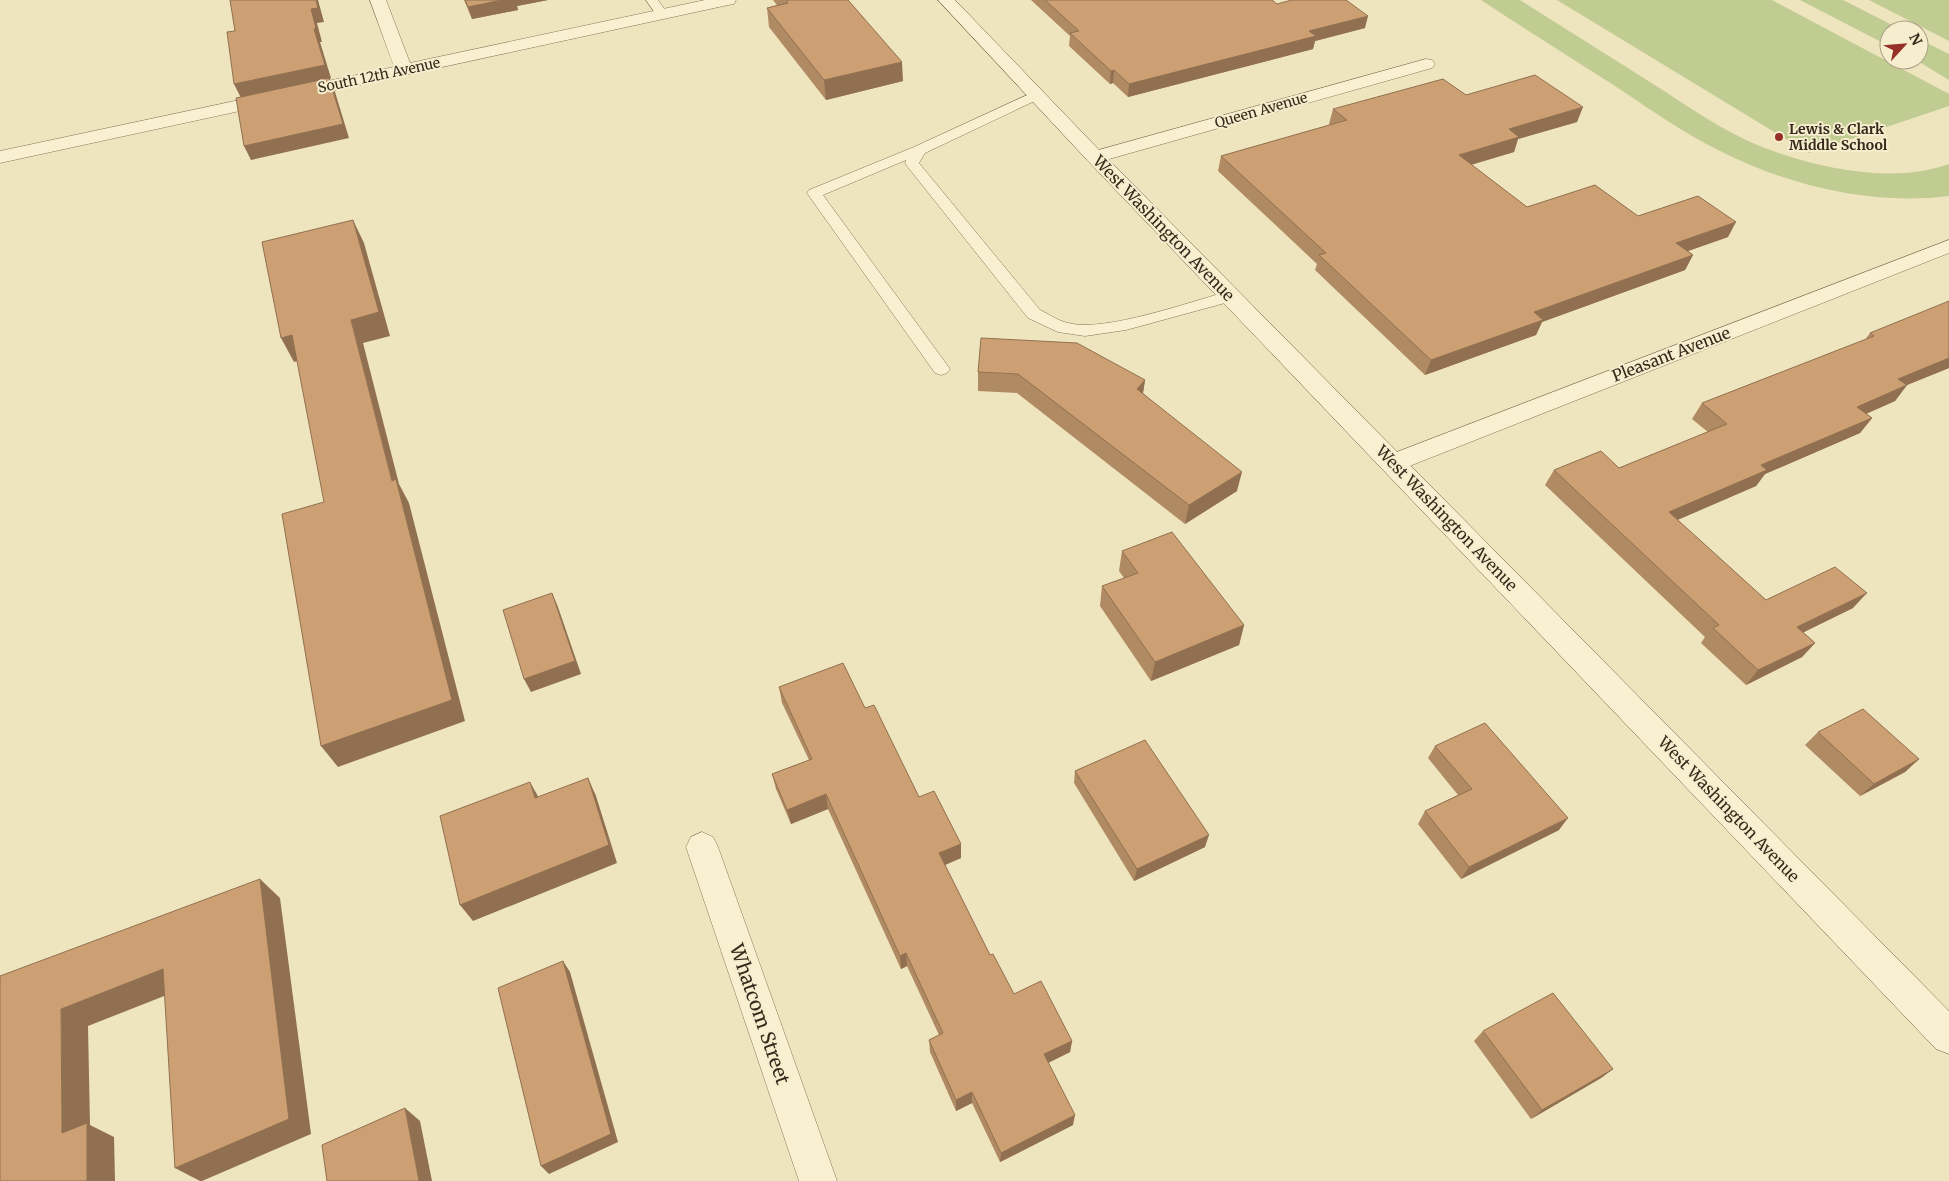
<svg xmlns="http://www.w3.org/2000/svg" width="1949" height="1181" font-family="Merriweather,serif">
<rect width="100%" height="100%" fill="#eee4be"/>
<!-- green -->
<g fill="#c0cc92">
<path d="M1481,0H1520C1561,26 1601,51 1642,77C1676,98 1710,123 1746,140C1803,166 1888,186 1949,164V196C1872,206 1786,185 1718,150C1682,132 1648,108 1615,86C1570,57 1525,29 1481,0Z"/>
<polygon points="1557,0 1772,0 1949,94 1949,106 1809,153"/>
<polygon points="1800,0 1843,0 1902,30 1889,30 1889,46"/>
<polygon points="1869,0 1949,0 1949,41"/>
<polygon points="1919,39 1949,54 1949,80 1916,60 1919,60"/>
</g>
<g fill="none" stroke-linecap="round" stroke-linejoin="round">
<defs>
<g id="lane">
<polygon points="646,0 658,0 668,14 666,17 658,17"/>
<path d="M1036,91L1043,95L1041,98L925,153L919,163L1040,310C1049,314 1058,321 1068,323C1104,333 1192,301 1230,291L1236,292L1238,296L1236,300L1126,330L1085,336L1058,332L1028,318L907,166L905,163L906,160L823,195L950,369L947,373L941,375L935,373L807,193L809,190L914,147Z"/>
</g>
<g id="street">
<polygon points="370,0 386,0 410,63 705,0 736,0 734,4 728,5 0,163 0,151 394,67"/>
<polygon points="1426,59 1432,60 1435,64 1432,68 1102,161 1095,163 1088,161 1085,157 1088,153"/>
<polygon points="1949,240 1949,253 1402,469 1393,472 1384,469 1380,463 1384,457"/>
<polygon points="702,832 713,837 718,847 837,1181 799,1181 686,847 691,837"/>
</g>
<polygon id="secondary" points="938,0 955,0 1102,153 1949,1011 1949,1054 1936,1049 1088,161"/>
</defs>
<!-- lane casing -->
<use href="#lane" stroke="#867457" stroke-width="1"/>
<!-- street casing -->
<use href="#street" stroke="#867457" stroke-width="1"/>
<!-- secondary casing -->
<use href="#secondary" stroke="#68553a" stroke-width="1"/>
<!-- lane -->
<use href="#lane" fill="#f9f0d1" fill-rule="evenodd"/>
<!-- street -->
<use href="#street" fill="#f9f0d1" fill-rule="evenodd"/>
<!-- secondary -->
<use href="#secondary" fill="#f9f0d1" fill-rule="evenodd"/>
</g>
<!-- wall -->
<g fill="#b08a63">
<polygon points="464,0 548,0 517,6 518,10 472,19"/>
<polygon points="773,0 848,0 903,81 826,100 769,27 767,8 777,5"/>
<polygon points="1031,0 1272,0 1277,4 1365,28 1315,41 1313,49 1128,97 1113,83 1110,84 1069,46 1070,36"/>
<polygon points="1466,95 1577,122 1518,139 1514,152 1471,165 1527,207 1638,216 1728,237 1688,251 1693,255 1685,270 1542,322 1536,335 1425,375 1315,270 1317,264 1218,171 1221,156 1330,125 1329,124 1333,109"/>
<polygon points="1870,333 1949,368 1907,385 1895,401 1866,414 1872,418 1860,433 1765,474 1756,486 1677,520 1766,600 1853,608 1803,632 1815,643 1802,657 1746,685 1701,643 1705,637 1545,485 1554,470 1619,468 1708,432 1692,419 1702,403 1865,340"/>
<polygon points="978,372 1145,380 1143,393 1237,491 1185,524 1017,393 978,391"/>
<polygon points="1122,551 1244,625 1239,645 1151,681 1100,606 1102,586 1124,578 1119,571"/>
<polygon points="779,687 865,708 919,797 961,844 961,858 945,865 990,955 1014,994 1072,1041 1070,1052 1048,1063 1073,1125 1000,1162 972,1103 956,1111 930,1052 929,1040 939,1035 907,966 901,969 828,809 791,824 776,789 772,774 809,760 782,703"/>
<polygon points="1818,732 1919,759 1905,772 1860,796 1805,745"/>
<polygon points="1435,746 1559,830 1461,879 1418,824 1425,811 1458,795 1428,758"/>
<polygon points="1075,771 1205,847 1134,881 1074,783"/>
<polygon points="1483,1031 1613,1069 1601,1078 1531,1119 1474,1041"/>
</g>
<!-- shaded-wall -->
<g fill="#907050">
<polygon points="316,0 318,0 324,22 317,23 322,42 320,42 331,78 330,79 335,92 349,138 251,160 244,146 241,98 234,84 314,29 311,9"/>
<polygon points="502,0 548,0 517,6 518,10 472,19 468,7"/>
<polygon points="1368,16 1365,28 1315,41 1313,49 1128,97 1129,84 1309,31"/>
<polygon points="902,62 903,81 826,100 824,80"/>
<polygon points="1114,70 1113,83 1110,84 1111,71"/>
<polygon points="1583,107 1577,122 1518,139 1514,152 1453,170 1459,155 1509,129"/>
<polygon points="353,220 364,243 390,336 363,343 399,484 409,503 465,721 338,767 321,746 392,481 351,320"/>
<polygon points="1736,222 1728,237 1668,258 1676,243"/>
<polygon points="1693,255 1685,270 1542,322 1536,335 1425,375 1431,360 1534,312"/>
<polygon points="292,335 305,359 294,362 281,338"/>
<polygon points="1949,358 1949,368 1907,385 1895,401 1845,423 1857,407 1898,379"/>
<polygon points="1145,380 1142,399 1137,389"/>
<polygon points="1872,418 1860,433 1765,474 1756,486 1659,528 1669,512 1761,465"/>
<polygon points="1242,472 1237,491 1185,524 1189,505"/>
<polygon points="552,593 558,607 581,674 531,692 524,679"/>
<polygon points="1867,593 1853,608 1784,642 1797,627"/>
<polygon points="1244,625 1239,645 1151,681 1155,662"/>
<polygon points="1815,643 1802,657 1746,685 1758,670"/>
<polygon points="1919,759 1905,772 1860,796 1874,784"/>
<polygon points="588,778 596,796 617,863 473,921 460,905"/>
<polygon points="530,782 540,800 535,798"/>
<polygon points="826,794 828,809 791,824 787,810"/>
<polygon points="1568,818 1559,830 1461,879 1469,867"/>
<polygon points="1209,835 1205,847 1134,881 1137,869"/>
<polygon points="961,844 961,858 940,867 939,853"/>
<polygon points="260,879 280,898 311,1134 202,1181 200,1181 175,1168"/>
<polygon points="906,953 907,966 901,969 900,956"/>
<polygon points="563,961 570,972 618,1142 549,1174 541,1166"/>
<polygon points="163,969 187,987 88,1026 90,1125 114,1137 115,1181 87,1181 62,1133 61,1009"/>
<polygon points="1072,1041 1070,1052 1042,1066 1044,1054"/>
<polygon points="1613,1069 1601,1078 1531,1119 1542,1110"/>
<polygon points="972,1092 972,1103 956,1111 956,1100"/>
<polygon points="405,1108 420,1121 432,1181 419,1181"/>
<polygon points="1075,1115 1073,1125 1000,1162 1001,1153"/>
</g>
<!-- building -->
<g fill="#cda073" stroke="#907050">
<polygon points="230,0 316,0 318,8 311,9 316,28 314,29 325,65 234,84 227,32 235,31"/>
<polygon points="465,0 502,0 468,7"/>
<polygon points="786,0 848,0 902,62 824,80 767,8 788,3"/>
<polygon points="1045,0 1272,0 1277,4 1292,0 1346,0 1368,16 1309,31 1316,36 1129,84 1114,70 1111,71 1070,33 1079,31"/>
<polygon points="1535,75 1583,107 1509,129 1519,137 1459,155 1527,207 1595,185 1638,216 1698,196 1736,222 1676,243 1693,255 1534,312 1543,320 1431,360 1319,255 1326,253 1221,156 1347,120 1333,109 1443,79 1466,95"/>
<polygon points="329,78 343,124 244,146 236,98"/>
<polygon points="353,220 379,312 351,320 392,481 396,479 452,700 321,746 282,514 324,502 292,335 281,338 262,242"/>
<polygon points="1949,301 1949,358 1898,379 1907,385 1857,407 1872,418 1761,465 1767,470 1669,512 1766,600 1835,567 1867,593 1797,627 1815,643 1758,670 1713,628 1719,625 1554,470 1601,451 1619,468 1727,424 1702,403 1874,336 1870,333"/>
<polygon points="981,338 1077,343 1145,380 1137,389 1242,472 1189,505 1018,374 978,372"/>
<polygon points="1172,532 1244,625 1155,662 1102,586 1138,573 1122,551"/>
<polygon points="552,593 575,661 524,679 503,610"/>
<polygon points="843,663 865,708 874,705 919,797 934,791 961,844 939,853 990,955 993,954 1014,994 1041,981 1072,1041 1044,1054 1075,1115 1001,1153 972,1092 956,1100 929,1040 943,1033 906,953 900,956 826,794 787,810 772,774 812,759 779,687"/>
<polygon points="1863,709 1919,759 1874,784 1818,732"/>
<polygon points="1485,723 1568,818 1469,867 1425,811 1472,789 1435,746"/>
<polygon points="1145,740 1209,835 1137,869 1075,771"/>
<polygon points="588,778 609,845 460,905 440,816 530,782 535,798"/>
<polygon points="260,879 289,1119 175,1168 163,969 61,1009 62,1133 87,1123 87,1181 0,1181 0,976"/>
<polygon points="563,961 611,1134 541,1166 498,988"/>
<polygon points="1553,993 1613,1069 1542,1110 1483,1031"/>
<polygon points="405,1108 419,1181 327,1181 322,1145"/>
</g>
<!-- markers -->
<circle fill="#962f26" stroke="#f5edcd" stroke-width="2" cx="1779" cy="137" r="5"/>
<g text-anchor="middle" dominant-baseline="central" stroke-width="4" stroke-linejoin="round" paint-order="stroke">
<!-- far-street labels -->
<g font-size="14" fill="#352a1c" stroke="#f5edcd">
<text transform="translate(379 75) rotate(-12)">South 12th Avenue</text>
<text transform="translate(1261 110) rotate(-16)">Queen Avenue</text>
</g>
<!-- far-poi labels -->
<g font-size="14" font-weight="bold" fill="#352a1c" stroke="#f5edcd" text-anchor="start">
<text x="1789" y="129">Lewis &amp; Clark<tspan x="1789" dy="16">Middle School</tspan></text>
</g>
<!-- street labels -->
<g font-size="16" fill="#352a1c" stroke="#f5edcd">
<text transform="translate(1164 228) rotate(46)">West Washington Avenue</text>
<text transform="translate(1671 354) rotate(-21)">Pleasant Avenue</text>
<text transform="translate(1447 518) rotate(46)">West Washington Avenue</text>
<text transform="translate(1729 809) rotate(46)">West Washington Avenue</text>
</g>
<!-- near-street labels -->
<g font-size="19" fill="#352a1c" stroke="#f5edcd">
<text transform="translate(760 1014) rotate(71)">Whatcom Street</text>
</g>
</g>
<!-- north arrow -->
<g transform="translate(1904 45) rotate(64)"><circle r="24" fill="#f5edcd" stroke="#a89f86"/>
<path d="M0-4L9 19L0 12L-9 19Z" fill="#962f26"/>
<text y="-8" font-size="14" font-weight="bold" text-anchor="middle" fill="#352a1c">N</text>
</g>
</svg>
